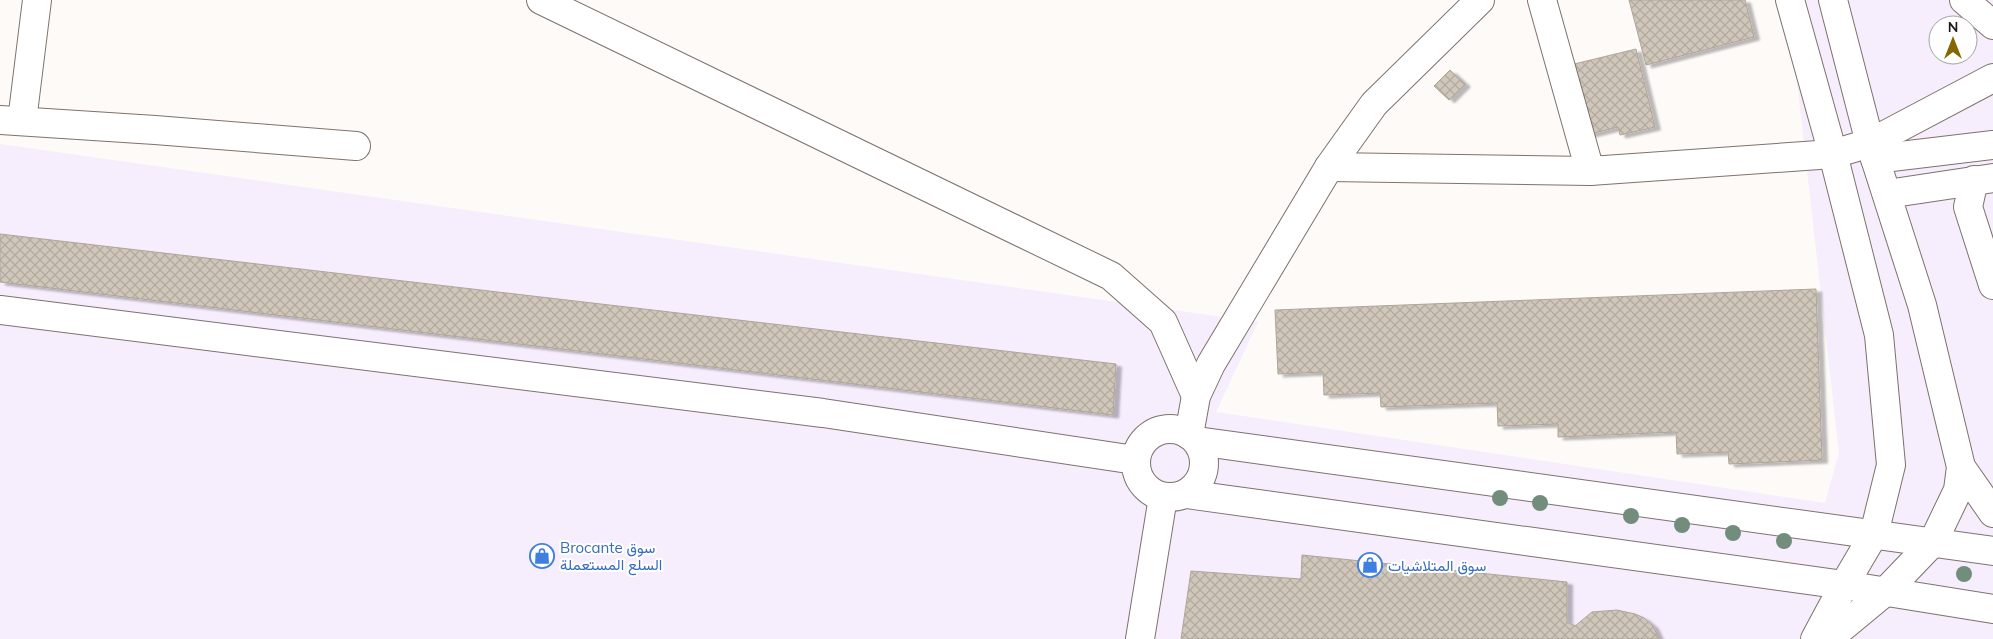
<svg xmlns="http://www.w3.org/2000/svg" width="1993" height="639" font-family="Mulish,Vazirmatn,sans-serif">
<defs>
<pattern id="building-cross-hatch" width="8" height="8" patternUnits="userSpaceOnUse" patternTransform="scale(1.25)"><rect width="8" height="8" fill="#d0c7ba"/><path d="M0 0l8 8M0 8l8-8" fill="none" stroke="#b2aa9f"/></pattern>
<filter id="shadow"><feDropShadow dx="5.5" dy="3" stdDeviation="1" flood-color="#0004"/></filter>
</defs>
<rect width="100%" height="100%" fill="#fdfaf8"/>
<!-- commercial -->
<path fill="#f6edfd" fill-rule="evenodd" d="M1785,0H1993V639H0V144L1258,322L1216,412L1825,503L1839,453L1790,20ZM1938,25H1968V55H1938Z"/>
<!-- building -->
<g fill="url(#building-cross-hatch)" stroke="#aea598" filter="url(#shadow)">
<polygon points="1629,0 1745,0 1754,37 1646,65"/>
<polygon points="1636,49 1655,127 1620,135 1618,127 1586,135 1570,65"/>
<polygon points="1450,70 1465,84 1449,100 1434,86"/>
<polygon points="0,234 1116,364 1113,415 0,282"/>
<polygon points="1816,289 1822,460 1729,464 1728,452 1677,454 1676,432 1558,437 1558,424 1498,426 1497,403 1381,407 1380,393 1324,395 1323,372 1278,374 1275,310"/>
<polygon points="1302,555 1567,582 1567,622 1575,626 1592,612 1617,610 1635,614 1644,618 1653,626 1659,639 1181,639 1191,571 1301,579"/>
</g>
<g fill="none" stroke-linecap="round" stroke-linejoin="round">
<defs>
<g id="minor">
<polyline points="541,0 1111,276 1163,322 1196,396"/>
<polyline points="1542,0 1590,171 1833,154 1870,143 1993,78"/>
<polyline points="1790,0 1833,154 1879,335 1891,465 1874,534 1844,585 1815,639"/>
<polyline points="1964,0 1993,25"/>
<polyline points="0,120 155,130 356,146"/>
<polyline points="22,121 37,0"/>
<polyline points="1875,159 1993,145"/>
<polyline points="1329,167 1590,171"/>
<polyline points="1974,180 1968,207 1993,285"/>
<polyline points="1887,194 1993,178"/>
<polyline points="0,310 823,413 1135,460"/>
<circle cx="1170" cy="463" r="34"/>
<polyline points="1189,435 1196,396 1211,364 1329,167 1374,104 1480,0"/>
<polyline points="1197,441 1993,551"/>
<polyline points="1961,467 1993,513"/>
<polyline points="1186,494 1844,585 1993,609"/>
<polyline points="1140,639 1163,497"/>
<polyline points="1828,639 1885,592 1933,542 1958,490 1961,467 1922,305 1870,143 1833,0"/>
</g>
</defs>
<!-- minor casing -->
<use href="#minor" stroke="#7f726a" stroke-width="30"/>
<!-- minor -->
<use href="#minor" stroke="#fff" stroke-width="28"/>
</g>
<!-- trees -->
<g fill="#728d7c">
<circle cx="1500" cy="498" r="8"/>
<circle cx="1540" cy="503" r="8"/>
<circle cx="1631" cy="516" r="8"/>
<circle cx="1682" cy="525" r="8"/>
<circle cx="1733" cy="533" r="8"/>
<circle cx="1784" cy="541" r="8"/>
<circle cx="1964" cy="574" r="8"/>
</g>
<!-- icons -->
<defs>
<symbol id="shop-ring" viewBox="-11 -11 22 22"><circle r="9.5" fill="#fff" stroke="#3f7fe0" stroke-width="1.5"/><path d="M-5-2.5h2.3a2.7 3.5 0 0 1 5.4 0H5L5.5 6h-11ZM-1.5-2.5h3a1.5 2.3 0 0 0-3 0Z" fill="#3f7fe0"/></symbol>
</defs>
<g fill-rule="evenodd">
<use href="#shop-ring" x="528" y="542" width="28" height="28"/>
<use href="#shop-ring" x="1356" y="551" width="28" height="28"/>
</g>
<g text-anchor="middle" dominant-baseline="central" stroke-width="4" stroke-linejoin="round" paint-order="stroke">
<!-- shop labels -->
<g font-size="15" fill="#366cbe" stroke="#fff" text-anchor="start">
<text x="560" y="547">Brocante سوق<tspan x="560" dy="17">السلع المستعملة</tspan></text>
<text x="1388" y="565">سوق المتلاشيات</text>
</g>
</g>
<!-- north arrow -->
<g transform="translate(1953 40)"><circle r="24" fill="#ffffff" stroke="#a5a3a2"/>
<path d="M0-4L9 19L0 12L-9 19Z" fill="#856600"/>
<text y="-8" font-size="14" font-weight="bold" text-anchor="middle" fill="#1e1916">N</text>
</g>
</svg>
